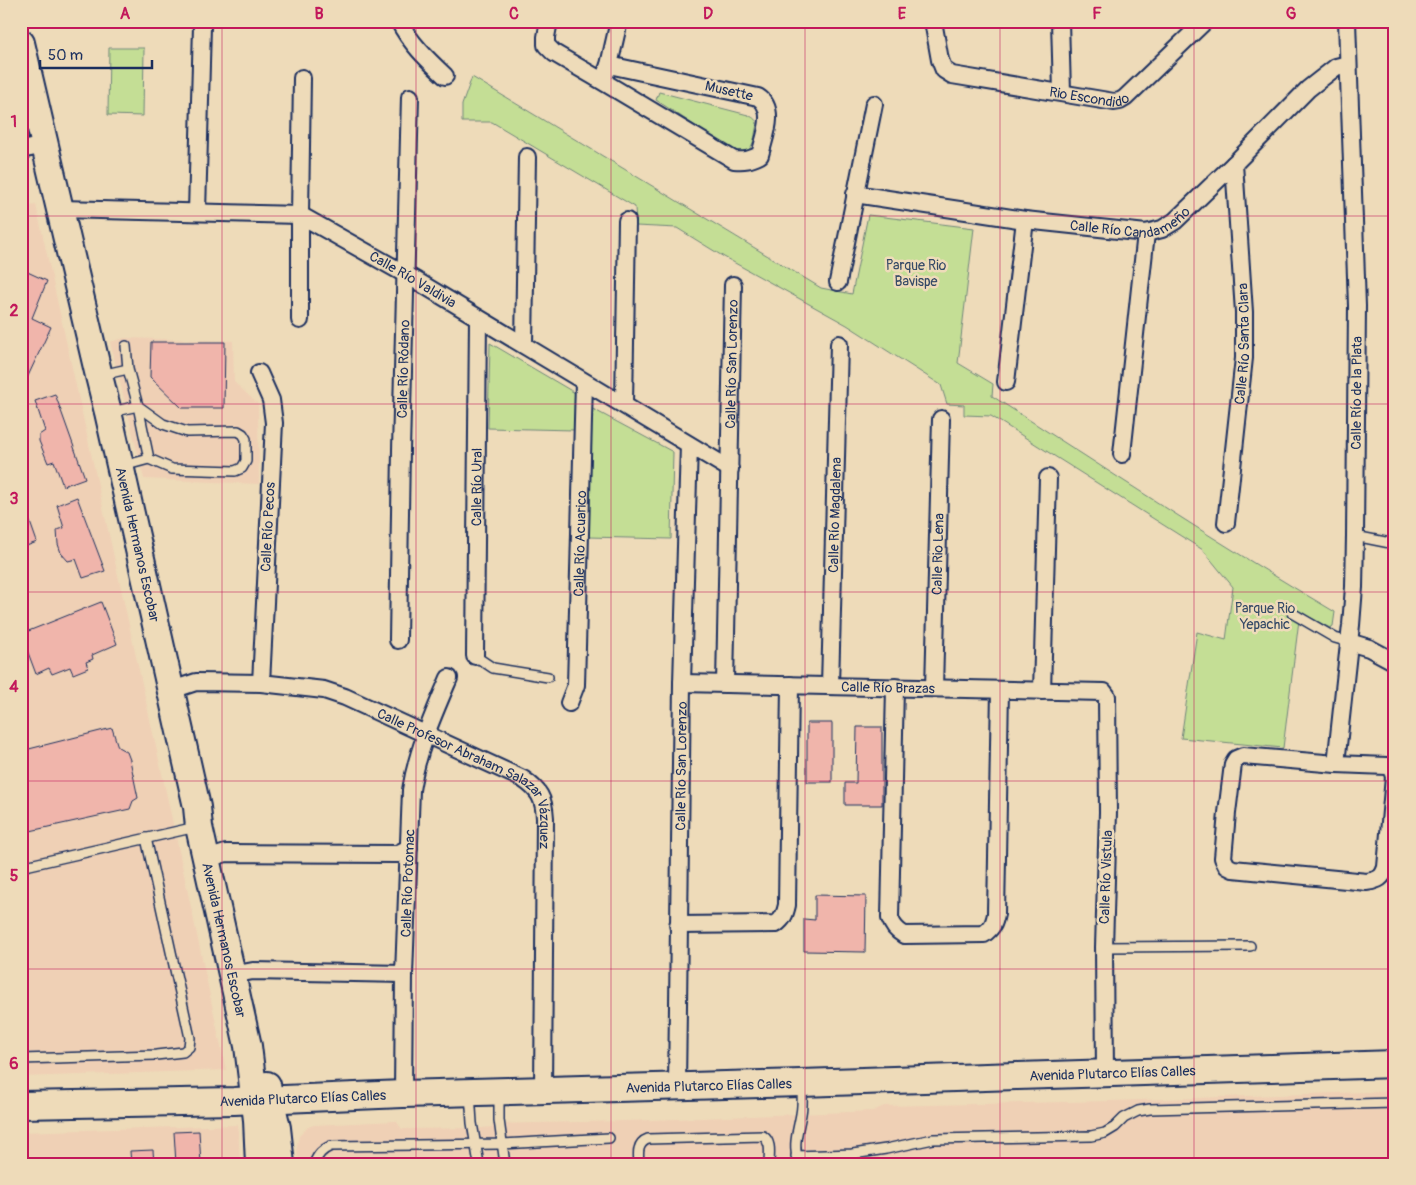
<svg xmlns="http://www.w3.org/2000/svg" width="1416" height="1185" font-family="Pangolin,sans-serif">
<rect width="100%" height="100%" fill="#eedbb9"/>
<filter id="ink" filterUnits="userSpaceOnUse"><feTurbulence type="fractalNoise" baseFrequency=".02" numOctaves="2"/><feDisplacementMap in="SourceGraphic" scale="10" xChannelSelector="R" yChannelSelector="G"/><feConvolveMatrix kernelMatrix="1 2 1 2 8 2 1 2 1" color-interpolation-filters="sRGB"/></filter>
<g filter="url(#ink)">
<!-- built -->
<g fill="#efd0b5">
<polygon points="36,205 176,837 226,1070 21,1077 21,207"/>
<polygon points="124,338 233,341 234,382 258,404 259,484 144,479 110,342"/>
<polygon points="1395,1091 1395,1164 298,1164 297,1146 299,1136 308,1127 314,1125 396,1121 402,1129 481,1128 493,1127 492,1124 626,1121 873,1111 884,1106 1111,1101"/>
<polygon points="238,1125 240,1164 21,1164 21,1132"/>
</g>
<!-- green -->
<g fill="#c4de95" stroke="#70867a">
<polygon points="109,48 144,48 143,116 108,115"/>
<path d="M472,77L821,288L852,294L868,215L974,228L958,363L993,384L992,396C1106,469 1219,544 1335,612L1333,626L1330,628L1300,612L1283,748L1181,738L1197,632L1226,640L1233,587L1203,550L991,416L964,415V405L947,404L941,385L847,325L724,257L677,228L636,226L635,207L492,122H462V105Z"/>
<path d="M659,92L748,115C752,117 756,119 757,123C757,126 755,132 755,135C752,150 747,155 732,150L656,100Z"/>
<polygon points="490,343 575,393 574,430 488,428"/>
<polygon points="591,408 673,452 671,539 588,537"/>
</g>
<!-- building -->
<g fill="#f0b5ab" stroke="#1b2f5e">
<polygon points="21,269 47,281 32,318 51,327 21,391"/>
<polygon points="151,342 225,342 224,408 182,408 150,377"/>
<polygon points="55,394 85,478 63,486 54,461 48,463 39,441 39,435 45,431 35,401"/>
<polygon points="77,497 105,571 83,578 76,559 68,561 61,553 58,544 57,530 64,528 57,505"/>
<polygon points="21,502 23,502 37,542 21,548"/>
<polygon points="101,602 117,644 92,655 93,659 86,662 88,668 73,674 70,667 52,674 49,668 36,674 21,634"/>
<rect x="807" y="723" width="25" height="59"/>
<polygon points="857,727 882,727 882,805 845,805 845,783 856,783"/>
<polygon points="112,728 118,747 127,752 130,760 138,798 133,801 130,809 21,833 21,751"/>
<polygon points="815,895 866,896 865,952 804,951 804,919 815,920"/>
<polygon points="199,1131 201,1164 176,1164 174,1132"/>
<polygon points="153,1150 154,1164 131,1164 130,1151"/>
</g>
<g fill="none" stroke-linecap="round" stroke-linejoin="round">
<defs>
<g id="service">
<polyline points="126,346 128,369"/>
<polyline points="101,375 128,369 138,406 149,459"/>
<polyline points="111,412 138,406 163,424 187,432 238,431 243,434 246,439 246,461 242,468 235,471 172,469 149,459 123,466"/>
<polyline points="1355,536 1395,544"/>
<polyline points="1292,613 1335,638 1349,642"/>
<polyline points="475,656 493,668 548,677"/>
<polyline points="21,867 196,827"/>
<polyline points="1104,947 1250,946"/>
<polyline points="21,1059 156,1055 183,1052 189,1047 190,1038 146,838"/>
<polyline points="499,1092 499,1120 505,1164"/>
<polyline points="470,1093 472,1123 479,1164"/>
<polyline points="853,1154 853,1164"/>
<polyline points="796,1156 853,1154 886,1149 933,1139 1091,1136 1105,1133 1115,1127 1124,1118 1138,1111 1150,1109 1395,1103"/>
<path d="M314,1164C318,1154 322,1150 331,1146L502,1144L609,1138"/>
<path d="M639,1164C638,1153 637,1143 648,1139L763,1136C772,1142 769,1154 769,1164"/>
<path d="M799,1164C792,1145 798,1132 801,1114C803,1104 802,1095 802,1086"/>
</g>
<g id="minor">
<path d="M399,21C410,43 427,59 445,76"/>
<path d="M549,21L546,37V45L554,53L602,81L734,160C744,161 750,160 760,155C764,138 777,109 758,97L609,65"/>
<path id="s1" d="M933,21L940,60L944,70L952,75L1114,102L1120,101L1125,98L1205,21"/>
<polyline points="1060,21 1062,92"/>
<polyline points="605,75 609,65 619,21"/>
<polyline points="21,150 45,145"/>
<path id="s2" d="M855,194L1025,220L1146,233L1162,229L1175,221L1234,164L1308,89L1336,67L1348,64"/>
<path id="s3" d="M60,209L300,215L407,275L730,469"/>
<polyline points="197,212 202,26 200,21"/>
<polyline points="838,282 874,104"/>
<polyline points="300,320 300,215 302,78"/>
<polyline points="524,345 527,157"/>
<polyline points="259,373 271,400 274,423 261,683"/>
<polyline points="1006,382 1025,220"/>
<polyline points="624,404 627,221"/>
<polyline points="1122,454 1146,233"/>
<path id="s4" d="M1226,523L1244,358V312L1234,164"/>
<path id="s5" d="M398,640L401,450L410,97"/>
<polyline points="1349,642 1369,648 1395,662"/>
<path id="s6" d="M475,656L478,318"/>
<path id="s7" d="M682,683L1104,692L1107,696L1108,812L1104,947L1105,1073"/>
<path id="s8" d="M725,684L733,285"/>
<path id="s9" d="M830,686L839,344"/>
<path d="M895,687L890,918C893,926 896,930 904,935L984,934C992,928 994,924 996,914L1000,690"/>
<path id="s10" d="M934,688L941,419"/>
<path id="s11" d="M172,690L196,682L261,683L324,690L345,697L523,779C539,790 544,798 545,818L543,1091"/>
<polyline points="1042,691 1048,478"/>
<path id="s12" d="M569,703L576,685L584,382"/>
<path d="M1243,756L1336,764L1387,766L1392,770L1394,777L1386,867C1383,878 1378,880 1367,882L1233,869L1227,866L1223,858L1227,813L1233,764L1236,759Z"/>
<path id="s13" d="M1336,764L1351,625L1354,587L1355,536L1357,306L1347,21"/>
<polyline points="207,859 226,853 397,854 409,848"/>
<path d="M678,925L776,924C783,919 785,914 787,905L790,685"/>
<polyline points="232,975 253,971 404,974"/>
<path id="s14" d="M677,1087L682,683L689,445"/>
<path id="s15" d="M403,1094L404,974L411,790C417,751 434,713 449,678"/>
</g>
<g id="primary">
<path id="s16" d="M21,43L99,376L108,412L197,807L199,827L248,1046L257,1120L259,1164"/>
<polyline points="267,1085 277,1128 281,1164"/>
<path id="s17" d="M21,1105L234,1101L403,1094L801,1083L1395,1064"/>
</g>
</defs>
<!-- service casing -->
<use href="#service" stroke="#1b2f5e" stroke-width="12"/>
<!-- minor casing -->
<use href="#minor" stroke="#1b2f5e" stroke-width="20"/>
<!-- primary casing -->
<use href="#primary" stroke="#1b2f5e" stroke-width="30"/>
<!-- service -->
<use href="#service" stroke="#eedbb9" stroke-width="9"/>
<!-- minor -->
<use href="#minor" stroke="#eedbb9" stroke-width="16"/>
<!-- primary -->
<use href="#primary" stroke="#eedbb9" stroke-width="26"/>
</g>
</g>
<!-- grid -->
<path fill="none" stroke="#c2185b" stroke-width="1" stroke-opacity="0.55" d="M222,21V1164M416,21V1164M611,21V1164M805,21V1164M1000,21V1164M1194,21V1164M21,216H1395M21,404H1395M21,592H1395M21,781H1395M21,969H1395"/>
<g text-anchor="middle" dominant-baseline="central" stroke-width="5" stroke-linejoin="round" paint-order="stroke">
<!-- street labels -->
<g font-size="14" fill="#1b2f5e" stroke="#eedbb9">
<text stroke="none"><textPath href="#s1" startOffset="199">Rio Escondido</textPath></text>
<text transform="translate(729 91) rotate(13)">Musette</text>
<text stroke="none"><textPath href="#s2" startOffset="280">Calle Río Candameño</textPath></text>
<text stroke="none"><textPath href="#s3" startOffset="370">Calle Río Valdivia</textPath></text>
<text stroke="none"><textPath href="#s4" startOffset="180">Calle Río Santa Clara</textPath></text>
<text stroke="none"><textPath href="#s8" startOffset="320">Calle Río San Lorenzo</textPath></text>
<text stroke="none"><textPath href="#s5" startOffset="271">Calle Río Ródano</textPath></text>
<text stroke="none"><textPath href="#s13" startOffset="372">Calle Río de la Plata</textPath></text>
<text stroke="none"><textPath href="#s6" startOffset="169">Calle Río Ural</textPath></text>
<text stroke="none"><textPath href="#s9" startOffset="171">Calle Río Magdalena</textPath></text>
<text transform="translate(268 527) rotate(-87)">Calle Río Pecos</text>
<text stroke="none"><textPath href="#s12" startOffset="161">Calle Río Acuarico</textPath></text>
<text stroke="none"><textPath href="#s16" startOffset="515">Avenida Hermanos Escobar</textPath></text>
<text stroke="none"><textPath href="#s10" startOffset="134">Calle Rio Lena</textPath></text>
<text stroke="none"><textPath href="#s7" startOffset="206">Calle Río Brazas</textPath></text>
<text stroke="none"><textPath href="#s14" startOffset="321">Calle Río San Lorenzo</textPath></text>
<text stroke="none"><textPath href="#s11" startOffset="331">Calle Profesor Abraham Salazar Vázquez</textPath></text>
<text transform="translate(1106 877) rotate(-88)">Calle Río Vistula</text>
<text stroke="none"><textPath href="#s15" startOffset="211">Calle Río Potomac</textPath></text>
<text stroke="none"><textPath href="#s16" startOffset="920">Avenida Hermanos Escobar</textPath></text>
<text stroke="none"><textPath href="#s17" startOffset="1092">Avenida Plutarco Elías Calles</textPath></text>
<text stroke="none"><textPath href="#s17" startOffset="688">Avenida Plutarco Elías Calles</textPath></text>
<text stroke="none"><textPath href="#s17" startOffset="282">Avenida Plutarco Elías Calles</textPath></text>
</g>
<!-- park labels -->
<g font-size="14" fill="#344966" stroke="#eedbb9">
<text x="916" y="265">Parque Rio<tspan x="916" dy="16">Bavispe</tspan></text>
<text x="1265" y="608">Parque Rio<tspan x="1265" dy="16">Yepachic</tspan></text>
</g>
</g>
<!-- margin -->
<rect width="1416" height="1185" fill="none" stroke="#eedbb9" stroke-width="55"/>
<!-- scale -->
<path d="M40 60v8h112v-8" fill="none" stroke="#1b2f5e" stroke-width="2.5"/>
<text x="48" y="60" font-size="15" fill="#1b2f5e" stroke="#eedbb9" stroke-width="4" paint-order="stroke">50 m</text>
<rect x="28" y="28" width="1360" height="1130" fill="none" stroke="#c2185b" stroke-width="2"/>
<g font-size="16" text-anchor="middle" font-weight="bold" fill="#c2185b">
<text x="125" y="19">A</text>
<text x="319" y="19">B</text>
<text x="514" y="19">C</text>
<text x="708" y="19">D</text>
<text x="902" y="19">E</text>
<text x="1097" y="19">F</text>
<text x="1291" y="19">G</text>
<text x="14" y="127">1</text>
<text x="14" y="316">2</text>
<text x="14" y="504">3</text>
<text x="14" y="692">4</text>
<text x="14" y="881">5</text>
<text x="14" y="1069">6</text>
</g>
</svg>
